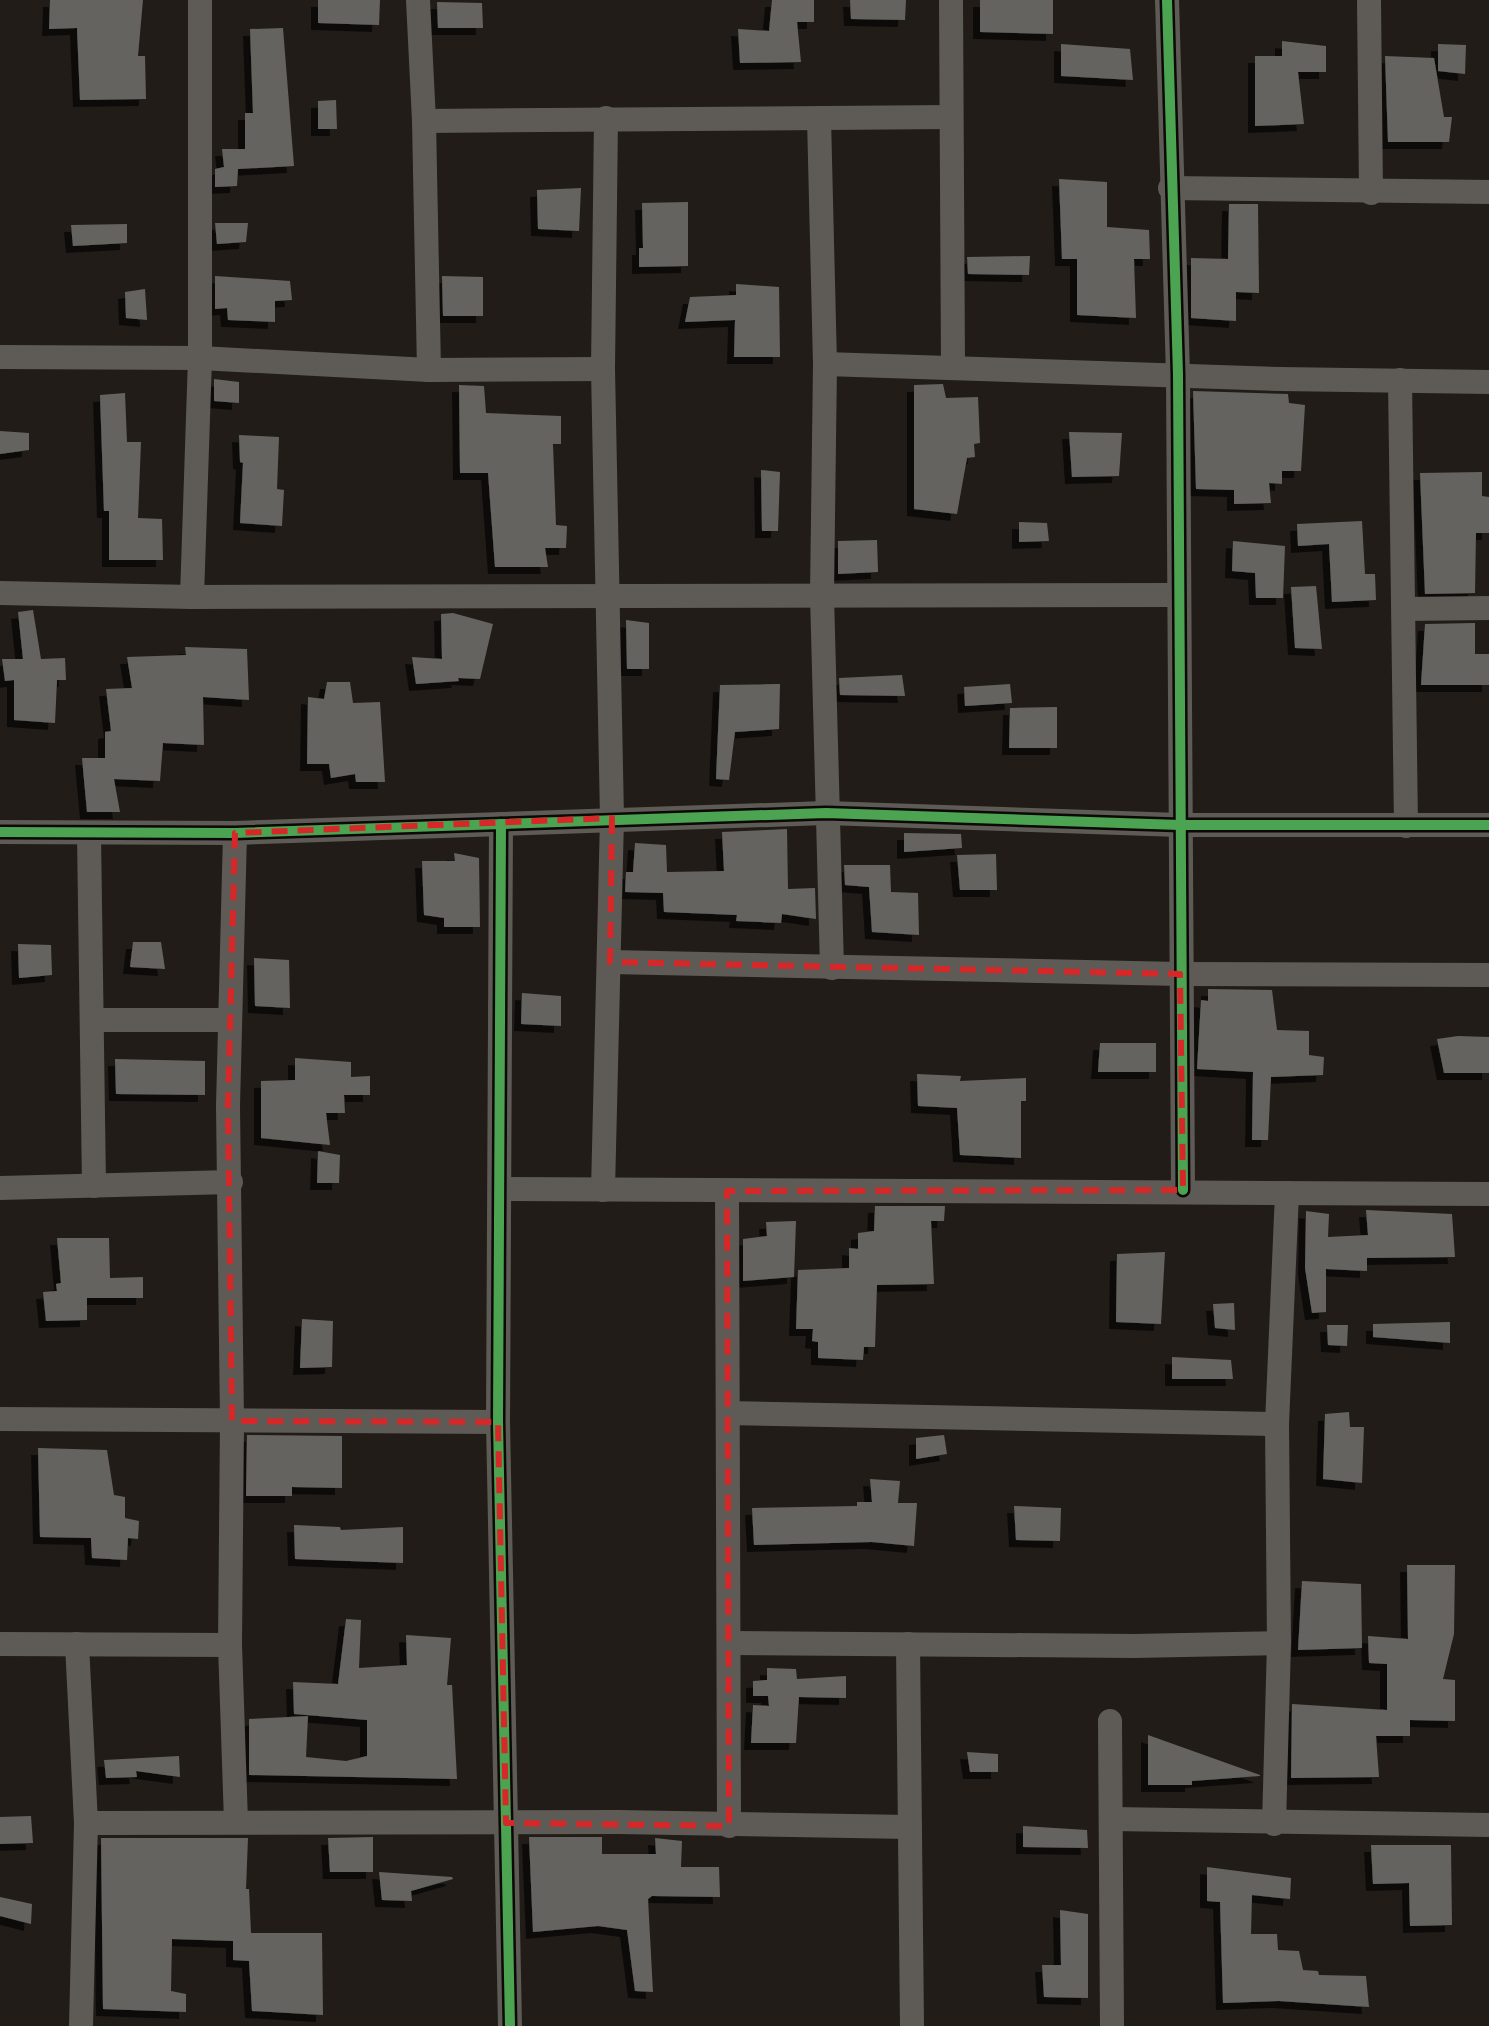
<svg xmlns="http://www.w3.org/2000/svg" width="1489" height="2026" font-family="'Public Sans',sans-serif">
<defs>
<filter id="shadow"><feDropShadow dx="-7" dy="7" stdDeviation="0" flood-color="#0009"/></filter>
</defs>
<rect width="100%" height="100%" fill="#211c17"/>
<!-- building -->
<g fill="#65635e" filter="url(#shadow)">
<polygon points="50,0 143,0 138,56 145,56 146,99 80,100 77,28 49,29"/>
<polygon points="318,0 380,0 379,25 318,23"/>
<polygon points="772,0 814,0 814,22 797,22 801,62 740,63 738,29 769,31"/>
<polygon points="850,0 906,0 905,20 851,19"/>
<polygon points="980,0 1053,0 1053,34 980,32"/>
<polygon points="437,2 482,3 483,28 438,28"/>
<polygon points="283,28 294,166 238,169 237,186 215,187 215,169 224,167 222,149 245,149 245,113 253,113 250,29"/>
<polygon points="1282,41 1326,46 1326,72 1298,72 1304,124 1255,126 1255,56 1282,56"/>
<polygon points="1061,44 1130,49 1133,80 1061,76"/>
<polygon points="1438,44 1466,45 1465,74 1438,71"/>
<polygon points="1385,56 1434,58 1444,117 1452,117 1449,142 1388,142"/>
<polygon points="336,100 337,129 318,129 318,101"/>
<polygon points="1059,179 1107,182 1107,227 1149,230 1150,259 1134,259 1136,318 1077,315 1077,259 1062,259"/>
<polygon points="581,188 579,231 538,229 537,190"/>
<polygon points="688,202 688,266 639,267 639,248 643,248 642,203"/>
<polygon points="1229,204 1258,204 1259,293 1236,292 1236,321 1191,318 1191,258 1228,259"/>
<polygon points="215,223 248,223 246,242 217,244"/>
<polygon points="127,224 127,243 73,246 71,225"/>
<polygon points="1030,256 1029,275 968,274 967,257"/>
<polygon points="215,276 290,281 292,300 275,301 275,322 228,320 227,308 215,309"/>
<polygon points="442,276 483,277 483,316 443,316"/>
<polygon points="736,284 779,287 780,357 734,357 735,320 685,322 690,297 736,295"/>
<polygon points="145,289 147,320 126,318 125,292"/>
<polygon points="214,379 239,382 239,403 214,401"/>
<polygon points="943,384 946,398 978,397 980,443 974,444 975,457 967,458 957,514 914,509 914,385"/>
<polygon points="459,385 484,386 486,413 561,416 561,444 553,444 556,525 567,526 566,548 545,548 548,567 495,567 488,473 460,473"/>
<polygon points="1193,391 1288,394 1289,403 1305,405 1301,471 1282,471 1282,484 1269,483 1271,503 1234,504 1234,490 1196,489"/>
<polygon points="125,393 127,442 141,442 138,518 162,519 163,560 109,560 109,511 104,511 100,395"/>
<polygon points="0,431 29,433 29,450 0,454"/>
<polygon points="1069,432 1122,433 1119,476 1072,477"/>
<polygon points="239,435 279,437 277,489 284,490 282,526 240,523 243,463 240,462"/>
<polygon points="761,470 780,472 778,531 762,531"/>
<polygon points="1482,472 1482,496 1489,497 1489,533 1476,533 1475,593 1425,594 1420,473"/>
<polygon points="1362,521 1365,574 1375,574 1376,600 1332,602 1329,544 1298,546 1297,524"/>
<polygon points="1019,522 1047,523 1049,541 1019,542"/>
<polygon points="877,540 878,572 838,574 838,541"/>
<polygon points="1233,541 1285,546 1283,598 1256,598 1255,573 1232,571"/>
<polygon points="1316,586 1322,649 1295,648 1291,587"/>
<polygon points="33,610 41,659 65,658 66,680 57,680 55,723 14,720 14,680 5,681 2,659 23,659 18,612"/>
<polygon points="453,613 493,624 480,679 458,678 459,681 416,684 412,657 442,659 441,614"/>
<polygon points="626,620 649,623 649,669 627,669"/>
<polygon points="1475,623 1475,654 1489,654 1489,685 1421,685 1425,624"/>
<polygon points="185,647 247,649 249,700 203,697 204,745 163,743 160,781 114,779 120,812 87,812 82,758 105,758 105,732 111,731 106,689 132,688 127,657 186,655"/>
<polygon points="902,675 905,696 840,695 839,678"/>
<polygon points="327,682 350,682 353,703 380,702 385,782 356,782 355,774 331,778 329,764 307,764 308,697 324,699"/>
<polygon points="780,684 779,729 735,732 729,780 716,779 720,685"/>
<polygon points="1010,684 1012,703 965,706 964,687"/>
<polygon points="1057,707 1057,748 1009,748 1010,708"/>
<polygon points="787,829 788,889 815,888 816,919 782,914 781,923 736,921 737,915 664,912 663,893 625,892 626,872 633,872 635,843 666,845 667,872 724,871 722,832"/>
<polygon points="904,833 961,834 962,848 904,852"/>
<polygon points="454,853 479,858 480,927 444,927 444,918 424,915 422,861 455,861"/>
<polygon points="996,854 997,890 960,890 957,855"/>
<polygon points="844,865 890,865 891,892 918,893 919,935 872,932 869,887 845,885"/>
<polygon points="133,942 161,942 165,969 130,967"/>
<polygon points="18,944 51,945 52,975 19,978"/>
<polygon points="254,958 289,960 290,1008 255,1006"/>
<polygon points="1208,989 1272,990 1277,1030 1309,1031 1309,1055 1324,1057 1323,1075 1271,1077 1268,1140 1252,1140 1253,1072 1197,1069 1201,1000 1208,1001"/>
<polygon points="522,993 561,996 561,1026 521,1024"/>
<polygon points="1458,1036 1489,1037 1489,1073 1444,1073 1437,1039"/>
<polygon points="1100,1043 1156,1043 1156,1072 1098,1072"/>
<polygon points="295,1058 351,1062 351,1077 370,1076 370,1095 344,1095 345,1113 326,1113 330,1145 261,1138 261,1081 295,1080"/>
<polygon points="115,1059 205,1061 205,1095 116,1094"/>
<polygon points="917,1074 961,1076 960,1081 1026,1078 1026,1101 1021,1101 1021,1158 960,1155 957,1108 918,1106"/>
<polygon points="318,1151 340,1155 339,1183 317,1183"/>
<polygon points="875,1206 945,1206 944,1221 931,1221 934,1284 877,1285 875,1347 864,1347 863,1360 818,1358 818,1342 812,1341 813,1329 796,1329 798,1270 849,1268 849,1248 858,1249 858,1233 874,1231"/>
<polygon points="1366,1210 1452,1214 1455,1257 1367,1258 1367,1271 1326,1269 1326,1312 1312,1313 1305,1268 1306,1211 1329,1214 1328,1237 1368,1235"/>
<polygon points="796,1221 794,1277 743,1281 743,1239 767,1236 766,1222"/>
<polygon points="57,1238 109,1238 110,1278 143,1277 143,1298 87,1298 87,1320 46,1321 43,1292 57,1291 56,1284 61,1283"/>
<polygon points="1165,1252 1161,1324 1116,1322 1117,1254"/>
<polygon points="1234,1303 1235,1330 1215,1328 1213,1304"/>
<polygon points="302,1319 333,1321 332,1367 300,1368"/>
<polygon points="1450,1322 1450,1343 1373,1337 1373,1324"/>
<polygon points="1327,1325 1348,1325 1347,1346 1328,1345"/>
<polygon points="1172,1357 1231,1360 1233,1379 1172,1379"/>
<polygon points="1349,1412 1350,1427 1364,1427 1362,1483 1323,1479 1325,1414"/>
<polygon points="247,1435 342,1436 342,1488 292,1487 292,1496 246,1496"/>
<polygon points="944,1435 947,1454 916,1459 916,1438"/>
<polygon points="38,1448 107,1450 114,1495 125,1497 125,1518 139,1521 138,1539 128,1538 127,1560 92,1558 91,1538 40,1537"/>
<polygon points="870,1479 900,1481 898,1503 917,1503 914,1546 872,1542 754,1545 752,1508 857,1506 857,1502 872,1502"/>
<polygon points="1014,1506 1061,1508 1060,1541 1016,1540"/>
<polygon points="294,1525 340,1527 341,1530 403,1527 403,1563 295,1559"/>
<polygon points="1407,1565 1455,1565 1454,1634 1443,1679 1455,1680 1455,1721 1410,1720 1410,1736 1376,1736 1379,1777 1291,1778 1292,1704 1387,1710 1387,1664 1369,1663 1368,1636 1408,1639"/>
<polygon points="1302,1581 1361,1584 1362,1648 1298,1650"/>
<polygon points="346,1619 361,1620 359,1668 407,1665 406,1635 451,1638 447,1685 452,1685 457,1779 249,1775 249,1719 308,1716 306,1757 346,1761 367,1756 367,1720 294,1714 293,1682 338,1684"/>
<polygon points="767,1668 796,1669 797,1679 846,1676 846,1698 799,1697 796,1743 751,1743 753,1705 769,1706 768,1696 753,1696 753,1681 767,1680"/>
<polygon points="1148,1735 1260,1775 1260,1776 1192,1781 1192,1785 1148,1785"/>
<polygon points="967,1752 998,1754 998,1772 970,1772"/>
<polygon points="179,1756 180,1777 136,1771 137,1777 106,1778 104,1760"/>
<polygon points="31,1816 33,1843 0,1844 0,1817"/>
<polygon points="1023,1826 1087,1830 1088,1848 1023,1847"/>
<polygon points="373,1837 373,1872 330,1872 328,1838"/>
<polygon points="529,1837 602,1837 602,1854 656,1854 655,1838 682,1841 681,1867 719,1867 720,1897 652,1896 648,1899 653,1992 635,1991 627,1930 598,1926 533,1932"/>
<polygon points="101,1838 248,1838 246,1889 249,1889 251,1933 322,1933 323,2015 252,2011 249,1961 233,1960 233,1941 172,1939 171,1991 186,1994 186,2012 103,2009"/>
<polygon points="1371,1845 1451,1845 1452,1925 1410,1926 1409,1883 1373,1884"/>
<polygon points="1207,1867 1291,1878 1290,1899 1252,1895 1251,1934 1277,1934 1278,1950 1299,1951 1303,1970 1318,1971 1319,1975 1366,1976 1369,2007 1279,2001 1223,2003 1220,1902 1207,1901"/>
<polygon points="379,1872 452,1877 453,1879 411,1891 412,1901 382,1900"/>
<polygon points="0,1897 32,1904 31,1924 0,1916"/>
<polygon points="1060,1910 1088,1914 1088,1998 1044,1997 1042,1965 1061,1965"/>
</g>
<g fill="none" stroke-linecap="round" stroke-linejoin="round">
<!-- minor -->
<g stroke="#5e5b57" stroke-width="24">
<polyline points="418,0 424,121 429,370"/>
<polyline points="951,0 953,367"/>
<polyline points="1167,0 1178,375 1183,1190"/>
<polyline points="1369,0 1371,193"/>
<polyline points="819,118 825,364 822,595 832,968"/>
<polyline points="424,121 951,117"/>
<polyline points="1170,188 1489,192"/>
<polyline points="0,357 200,358 429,370 603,369"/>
<polyline points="825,364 1280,379 1489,382"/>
<polyline points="1400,380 1406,826"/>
<polyline points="0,593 192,597 1177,595"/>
<polyline points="192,597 200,358 200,0"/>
<polyline points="1404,609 1489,608"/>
<polyline points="501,824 498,1422 510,2026"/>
<polyline points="0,832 235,833 826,813 1180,825 1489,825"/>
<polyline points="235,833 228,1106 232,1421 230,1645 236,1822"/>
<polyline points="89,834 94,1186"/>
<polyline points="610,962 1180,974 1489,975"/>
<polyline points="94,1020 230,1020"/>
<polyline points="0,1188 231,1182"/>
<polyline points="501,1189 1489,1194"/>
<polyline points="603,1190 612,818 603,369 606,118"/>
<polyline points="727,1191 729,1826"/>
<polyline points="728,1413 1277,1424"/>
<polyline points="0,1419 498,1422"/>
<polyline points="730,1643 1134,1646 1279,1643"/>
<polyline points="0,1644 230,1645"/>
<polyline points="77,1644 86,1823 81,2026"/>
<polyline points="908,1644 912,2026"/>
<polyline points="1110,1721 1112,2026"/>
<polyline points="1112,1819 1489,1825"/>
<polyline points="86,1823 618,1822 910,1827"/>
<polyline points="1274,1824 1279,1643 1277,1424 1287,1193"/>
</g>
<defs>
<g id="cycleway">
<polyline points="1167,0 1178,375 1183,1190"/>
<polyline points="501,824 498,1422 510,2026"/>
<polyline points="0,832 235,833 826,813 1180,825 1489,825"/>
</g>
</defs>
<!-- cycleway casing -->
<use href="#cycleway" stroke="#0b0805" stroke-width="15"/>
<!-- cycleway -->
<use href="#cycleway" stroke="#4ca352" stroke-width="10"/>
</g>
<!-- marked area -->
<path fill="none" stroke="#d62828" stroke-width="6" stroke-dasharray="16 10" stroke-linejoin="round" d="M612,818L610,962L1180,974L1183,1190L727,1191L729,1826L506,1823L498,1422L232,1421L228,1106L235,833Z"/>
</svg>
